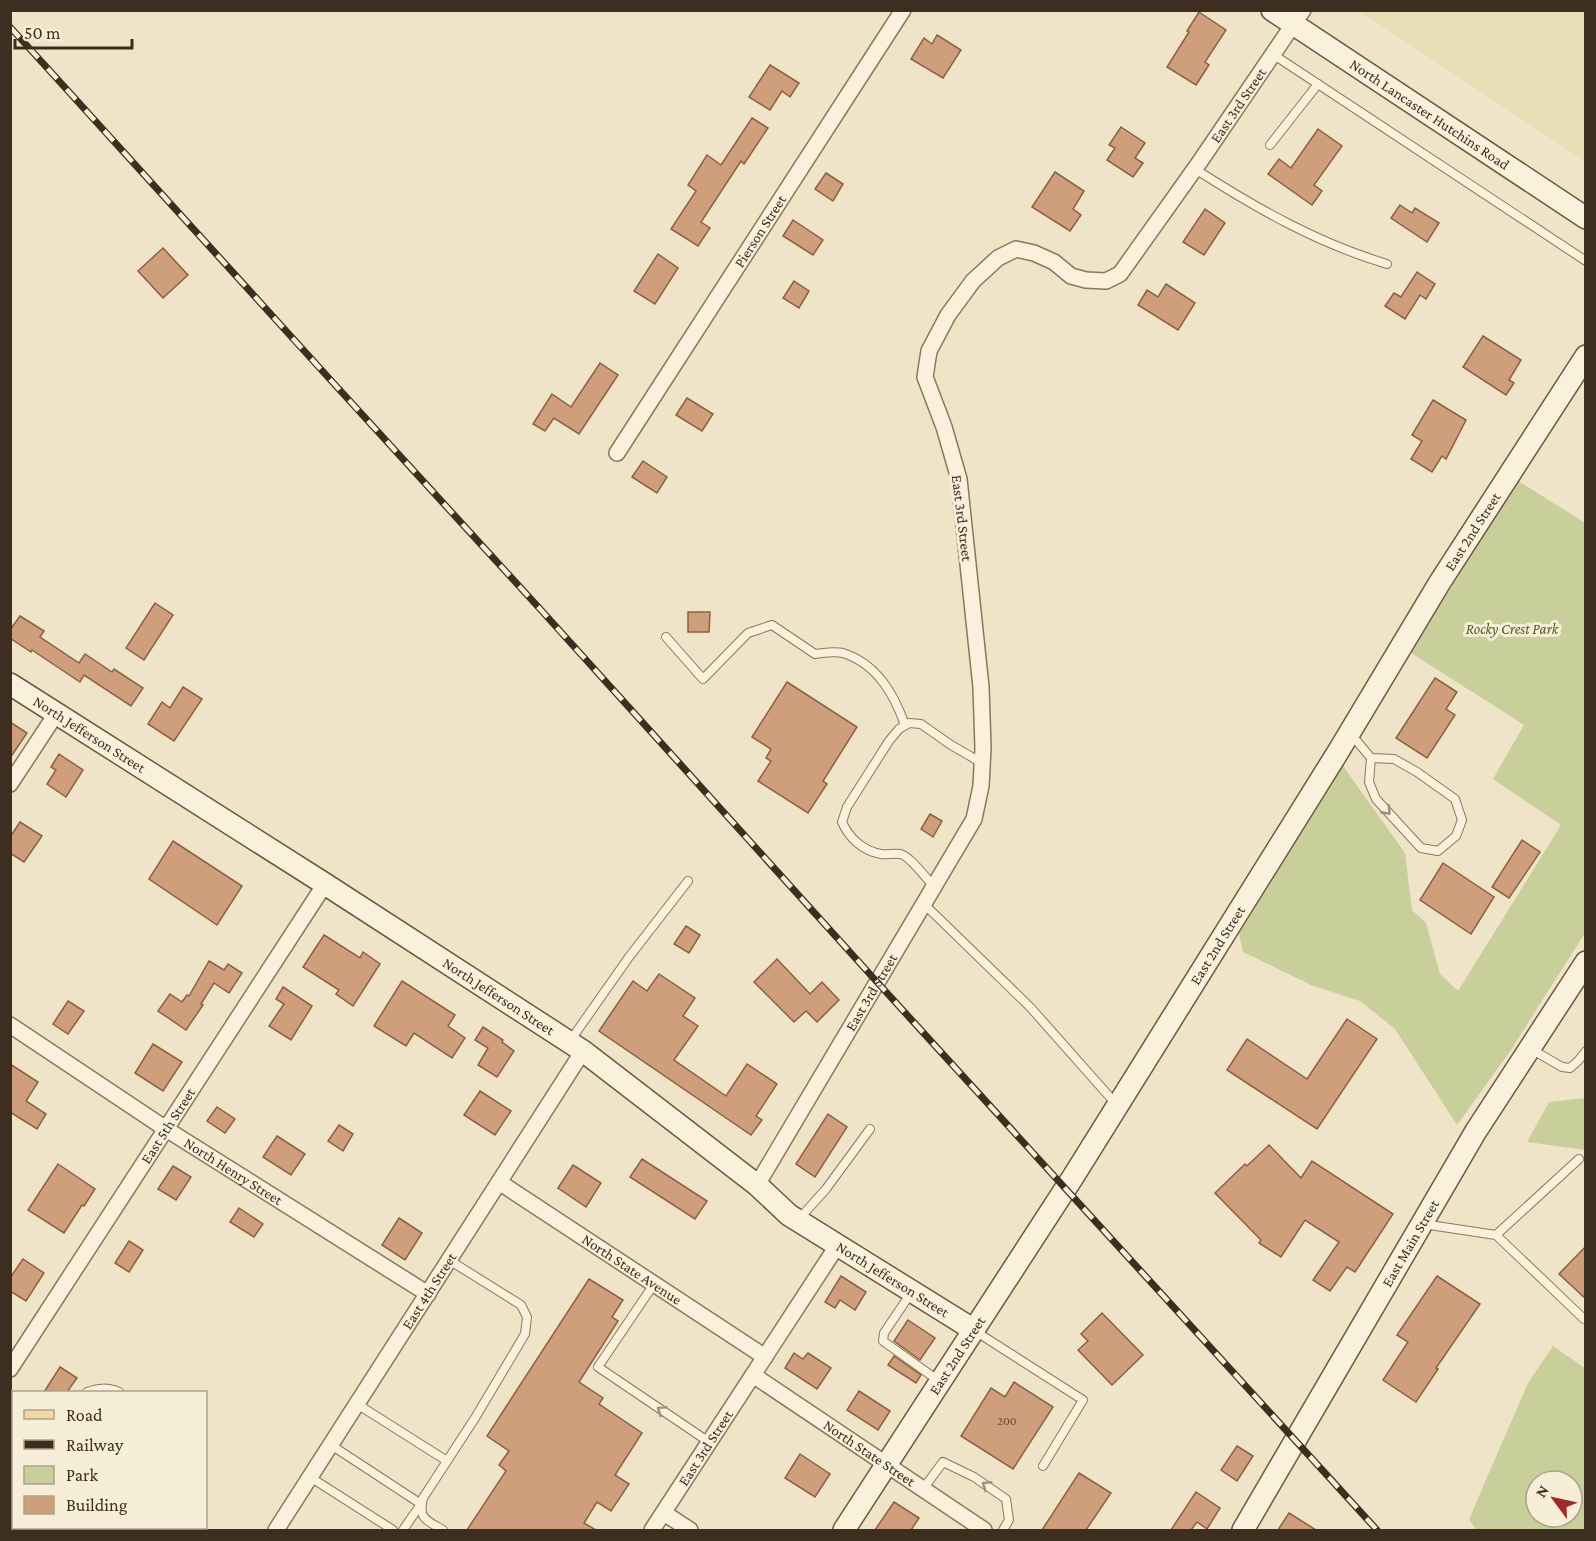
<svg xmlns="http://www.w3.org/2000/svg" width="1596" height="1541" font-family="'Crimson Pro',serif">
<rect width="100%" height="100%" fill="#f0e4c8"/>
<!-- farmland -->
<polygon fill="#e6deb5" points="1359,11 1585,11 1585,161"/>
<!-- green -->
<g fill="#c9cf9b" fill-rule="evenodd">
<polygon points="1517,480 1585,523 1585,933 1511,1050 1457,1125 1395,1029 1360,1001 1311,985 1243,952 1239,934 1343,766 1405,853 1412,910 1426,923 1440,974 1458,991 1561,825 1493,779 1524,725 1411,653"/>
<polygon points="1585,1098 1585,1150 1527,1142 1549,1102"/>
<path d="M1553,1346L1585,1368V1530H1476L1469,1519L1528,1383ZM1536,1481H1572V1517H1536Z"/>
</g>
<!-- building -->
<g fill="#cf9f7d" stroke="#8d5f41" stroke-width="1.5">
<polygon points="1199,12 1226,30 1205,62 1209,65 1196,85 1167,67 1189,32 1187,31"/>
<polygon points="937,35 961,50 943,78 911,59 924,38 932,44"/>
<polygon points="770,65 799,83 790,97 782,91 770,110 749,97"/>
<polygon points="752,118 768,128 744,164 741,161 701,222 710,228 698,246 671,229 696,191 688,185 707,155 721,165"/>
<polygon points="1121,127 1145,143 1135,158 1143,163 1133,177 1107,160 1115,148 1109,145"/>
<polygon points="1318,129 1342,146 1314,185 1322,191 1312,205 1268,174 1279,159 1291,168"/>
<polygon points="1055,172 1084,191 1073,209 1081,215 1070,231 1032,207"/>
<polygon points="826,173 843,184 833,201 815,189"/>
<polygon points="1400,205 1412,213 1415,208 1439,223 1427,242 1391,218"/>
<polygon points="1205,209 1225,223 1204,255 1183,242"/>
<polygon points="793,220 823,240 813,255 783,236"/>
<polygon points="163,248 188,275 163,298 138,271"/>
<polygon points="658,254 678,268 655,304 634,291"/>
<polygon points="1417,272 1435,284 1426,299 1420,295 1405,319 1385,306 1394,293 1401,297"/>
<polygon points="794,281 809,291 799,308 783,298"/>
<polygon points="1166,284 1195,303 1178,330 1138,305 1147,290 1158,297"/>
<polygon points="1483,336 1521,360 1509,380 1514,383 1506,395 1463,367"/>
<polygon points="600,363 618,375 579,434 554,418 545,431 533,424 552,394 571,407"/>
<polygon points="687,398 713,414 702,431 676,415"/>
<polygon points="1433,400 1466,420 1446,459 1442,456 1432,472 1411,459 1422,441 1412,435"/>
<polygon points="643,461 667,477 657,493 632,477"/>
<polygon points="155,603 173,615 144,660 126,648"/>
<polygon points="688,612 710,612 709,632 688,632"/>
<polygon points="20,616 44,631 40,637 79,663 85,654 112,672 114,669 143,688 131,706 84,675 80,682 32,650 31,652 10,638 10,630"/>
<polygon points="1435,678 1457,692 1446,709 1455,715 1427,758 1396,738"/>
<polygon points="787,682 857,727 823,781 827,784 808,813 758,781 771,761 766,758 771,749 752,737"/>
<polygon points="183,687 202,699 174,741 148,724 162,702 170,708"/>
<polygon points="10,722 27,733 10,758"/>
<polygon points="59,754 83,770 66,797 47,784 56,770 51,767"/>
<polygon points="930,814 942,821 933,837 921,829"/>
<polygon points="20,822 42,836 24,862 10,853 10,837"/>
<polygon points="1522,840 1540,852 1509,898 1492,887"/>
<polygon points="173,841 242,886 217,925 149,879"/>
<polygon points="1443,863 1494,897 1471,934 1420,900"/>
<polygon points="686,926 700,935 689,953 674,944"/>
<polygon points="324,935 360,958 363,952 380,964 353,1006 336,994 339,990 303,967"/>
<polygon points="777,959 810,994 822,982 839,1000 817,1022 806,1011 794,1022 754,982"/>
<polygon points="209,961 224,970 228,964 242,973 229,993 214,983 201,1004 203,1005 186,1030 158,1011 170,994 182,1002 187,995 189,996"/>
<polygon points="659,974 695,998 683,1016 698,1026 674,1060 726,1096 747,1064 777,1084 756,1116 762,1120 751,1135 599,1031 633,981 647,991"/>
<polygon points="402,981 455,1015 448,1026 465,1038 452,1058 414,1033 406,1046 374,1026"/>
<polygon points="283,987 312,1006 291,1040 269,1026 284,1004 276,999"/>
<polygon points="68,1001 84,1011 68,1034 53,1024"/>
<polygon points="1347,1019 1377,1039 1317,1129 1227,1070 1247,1039 1307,1079"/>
<polygon points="483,1027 503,1040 502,1042 514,1051 497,1077 478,1065 488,1048 475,1040"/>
<polygon points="153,1044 182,1062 163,1091 135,1073"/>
<polygon points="10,1064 38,1082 26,1101 46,1114 37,1129 10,1112"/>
<polygon points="480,1091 511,1111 495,1135 464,1115"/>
<polygon points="217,1107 235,1119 225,1133 207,1121"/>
<polygon points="828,1114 847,1127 815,1177 796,1164"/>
<polygon points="339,1125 353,1134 343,1151 328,1141"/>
<polygon points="277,1136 305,1154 291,1175 263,1157"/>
<polygon points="1269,1145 1301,1178 1312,1161 1393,1214 1355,1272 1347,1267 1330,1291 1313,1280 1339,1242 1305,1220 1281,1257 1259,1243 1261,1240 1215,1193 1245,1164 1247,1166"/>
<polygon points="642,1159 707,1201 695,1219 630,1177"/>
<polygon points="58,1164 95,1189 84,1206 82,1205 64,1233 28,1210"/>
<polygon points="573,1165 601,1183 586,1207 558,1188"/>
<polygon points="173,1166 191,1177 176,1200 158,1189"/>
<polygon points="239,1208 263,1224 254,1237 230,1222"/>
<polygon points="399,1218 422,1233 405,1260 382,1245"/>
<polygon points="129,1241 143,1250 129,1272 115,1263"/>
<polygon points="1586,1246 1586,1299 1559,1274"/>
<polygon points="23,1259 44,1273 26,1301 10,1291 10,1278"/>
<polygon points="841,1276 866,1292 855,1310 840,1300 835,1308 825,1302"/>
<polygon points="1437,1276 1480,1304 1436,1368 1438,1369 1416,1402 1383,1380 1408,1342 1397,1335"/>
<polygon points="589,1279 623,1300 612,1317 618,1321 579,1382 603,1398 599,1404 642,1433 615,1475 629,1484 611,1511 597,1502 584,1523 596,1530 467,1530 506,1471 499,1465 509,1451 487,1436"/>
<polygon points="1102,1313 1143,1355 1112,1385 1078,1350 1088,1341 1081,1334"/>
<polygon points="908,1320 935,1338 920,1360 894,1341"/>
<polygon points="794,1353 803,1359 808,1353 831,1368 817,1389 785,1368"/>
<polygon points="894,1356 921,1375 916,1383 888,1365"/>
<polygon points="60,1367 77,1378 67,1392 44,1392"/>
<polygon points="1014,1382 1053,1407 1013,1469 961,1436 991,1388 1005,1397"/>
<polygon points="859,1391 890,1411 878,1430 847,1410"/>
<polygon points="1237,1446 1253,1456 1237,1481 1221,1470"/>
<polygon points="800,1454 830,1474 815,1497 785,1478"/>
<polygon points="1079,1473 1111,1493 1086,1530 1042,1530"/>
<polygon points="1196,1492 1220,1508 1207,1529 1197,1522 1191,1530 1171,1530"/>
<polygon points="894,1502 919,1518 911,1530 875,1530"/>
<polygon points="1289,1513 1316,1530 1278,1530"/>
</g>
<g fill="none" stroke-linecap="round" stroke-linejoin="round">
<defs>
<g id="lane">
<polyline points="1274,55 1586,261"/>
<polyline points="1270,145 1318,84"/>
<path d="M1195,169C1256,208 1317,243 1387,264"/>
<path d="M666,637L703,679L748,633L772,625L815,654C824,653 834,651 843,653C877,664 894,694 905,725"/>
<polyline points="1350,733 1371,758 1369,782 1376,799 1421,848 1438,851 1456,836 1462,820 1455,799 1417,772 1394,759 1371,758"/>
<path d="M934,887C927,879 909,855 900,854C894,853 887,855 881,854C863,851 849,838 842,822L847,807L889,741L899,729L909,723L921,724L951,745L982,763"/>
<polyline points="924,904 1030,1007 1116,1104"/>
<polyline points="570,1041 629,957 688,881"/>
<polyline points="1531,1049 1562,1067 1570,1068 1578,1061 1586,1051"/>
<polyline points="799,1219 826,1189 870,1129"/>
<polyline points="1423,1224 1496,1235 1579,1159"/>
<polyline points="1496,1235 1584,1319"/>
<polyline points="654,1284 598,1367 709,1442"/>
<polyline points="911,1293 884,1333 883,1341 939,1381"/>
<polyline points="975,1331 1083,1400 1043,1466"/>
<path d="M87,1392C98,1388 107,1387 119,1392"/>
<polyline points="357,1404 447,1461"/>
<polyline points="331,1445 421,1504 403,1530"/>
<polyline points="310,1477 393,1530"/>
<polyline points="923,1489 943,1462 974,1477 1006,1499 1009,1520 1003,1530"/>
<path d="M443,1530C426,1520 418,1519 423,1498L475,1418L525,1334L527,1317L521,1305L449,1260"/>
</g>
<g id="street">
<path id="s1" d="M617,453L903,10"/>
<polyline points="10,784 56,714"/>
<path id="s2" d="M10,1025L166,1129L428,1294"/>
<path id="s3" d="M499,1182L765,1357"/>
<path id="s4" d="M757,1185L974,819L981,786L983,748L981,687L959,479L944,427L925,377L929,351L948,315L973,281L998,258L1016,249L1034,253L1054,262L1071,276L1086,280L1106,281L1120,274L1199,163L1303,10"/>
<path id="s5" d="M10,1369L325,884"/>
<path id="s6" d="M753,1375L984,1530"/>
<polyline points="664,1513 690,1530"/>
<path id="s7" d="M276,1530L583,1051"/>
<path id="s8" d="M652,1530L837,1246"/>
</g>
<g id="secondary">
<path id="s9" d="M1272,10L1586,218"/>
<path id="s10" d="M10,684L325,884L583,1051L757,1185L789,1215L974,1330"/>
<path id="s11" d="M844,1530L1073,1177L1338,752L1440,582L1586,356"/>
<path id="s12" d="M1243,1530L1476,1131L1586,962"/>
</g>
<g id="primary">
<polyline points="10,1468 14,1470"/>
<polyline points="103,1528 108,1530"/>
</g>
</defs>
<!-- lane casing -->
<use href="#lane" stroke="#8d765c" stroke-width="10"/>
<!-- street casing -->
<use href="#street" stroke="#8d765c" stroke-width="18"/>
<!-- secondary casing -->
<use href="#secondary" stroke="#6f573f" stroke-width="24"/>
<!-- primary casing -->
<use href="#primary" stroke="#5b4430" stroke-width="26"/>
<!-- lane -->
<use href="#lane" stroke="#faf1dc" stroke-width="8"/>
<!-- street -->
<use href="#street" stroke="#faf1dc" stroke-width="15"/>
<!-- secondary -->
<use href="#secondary" stroke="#faf1dc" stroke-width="21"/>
<!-- primary -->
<use href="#primary" stroke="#f3d9a0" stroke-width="22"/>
<defs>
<polyline id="rail" points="10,27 337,387 541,610 877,982 1377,1530"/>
</defs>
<!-- rail casing -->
<use href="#rail" stroke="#3d2e20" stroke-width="7"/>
<!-- rail -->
<use href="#rail" stroke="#f7eed8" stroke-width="4.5" stroke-dasharray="14" stroke-linecap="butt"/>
</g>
<!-- one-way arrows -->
<defs><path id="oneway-chevron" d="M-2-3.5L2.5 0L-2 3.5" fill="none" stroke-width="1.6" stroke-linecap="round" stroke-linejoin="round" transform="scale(1.5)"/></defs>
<g stroke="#9c907e">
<use href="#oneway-chevron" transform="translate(1387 811) rotate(48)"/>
<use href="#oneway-chevron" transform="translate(661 1410) rotate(-146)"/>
<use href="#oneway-chevron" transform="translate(986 1485) rotate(-146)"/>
</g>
<g text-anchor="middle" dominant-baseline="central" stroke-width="6" stroke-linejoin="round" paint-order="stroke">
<!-- number labels -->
<g font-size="12" fill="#624a37">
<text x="1007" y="1421">200</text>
</g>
<!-- street labels -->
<g font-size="15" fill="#3d2e20" stroke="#f7eed8">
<text stroke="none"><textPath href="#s4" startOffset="1358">East 3rd Street</textPath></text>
<text stroke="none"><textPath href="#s9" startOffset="189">North Lancaster Hutchins Road</textPath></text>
<text stroke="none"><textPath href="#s1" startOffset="264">Pierson Street</textPath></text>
<text transform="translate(962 518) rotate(83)">East 3rd Street</text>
<text stroke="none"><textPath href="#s11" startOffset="1180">East 2nd Street</textPath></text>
<text stroke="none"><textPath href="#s10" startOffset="94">North Jefferson Street</textPath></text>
<text stroke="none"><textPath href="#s11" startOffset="694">East 2nd Street</textPath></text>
<text stroke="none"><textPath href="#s4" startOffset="224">East 3rd Street</textPath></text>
<text stroke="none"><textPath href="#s10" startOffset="580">North Jefferson Street</textPath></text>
<text stroke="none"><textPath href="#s5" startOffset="290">East 5th Street</textPath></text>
<text stroke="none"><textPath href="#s2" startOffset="267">North Henry Street</textPath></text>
<text stroke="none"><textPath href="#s12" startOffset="332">East Main Street</textPath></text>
<text stroke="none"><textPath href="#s3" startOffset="159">North State Avenue</textPath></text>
<text stroke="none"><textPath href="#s10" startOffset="1066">North Jefferson Street</textPath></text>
<text stroke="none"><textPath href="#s7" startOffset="284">East 4th Street</textPath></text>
<text stroke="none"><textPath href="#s11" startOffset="208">East 2nd Street</textPath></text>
<text stroke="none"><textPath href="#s8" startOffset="98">East 3rd Street</textPath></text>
<text stroke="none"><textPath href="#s6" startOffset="140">North State Street</textPath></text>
</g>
<!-- park labels -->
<g font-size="15" font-style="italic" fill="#4d5a26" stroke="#f7eed8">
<text x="1512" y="629">Rocky Crest Park</text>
</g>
</g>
<!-- border -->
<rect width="1596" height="1541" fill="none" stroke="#3d2e20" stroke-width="24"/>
<!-- legend -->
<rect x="12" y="1391" width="195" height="138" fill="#f7eed8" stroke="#ada18e" stroke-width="1.5"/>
<rect x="24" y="1410" width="30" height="9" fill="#f3d9a0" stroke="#ada18e" stroke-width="1.5"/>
<text x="66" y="1421" font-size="18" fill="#3d2e20">Road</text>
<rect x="24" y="1440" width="30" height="9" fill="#3d2e20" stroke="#ada18e" stroke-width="1.5"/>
<text x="66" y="1451" font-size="18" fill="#3d2e20">Railway</text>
<rect x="24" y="1466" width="30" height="18" fill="#c9cf9b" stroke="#ada18e" stroke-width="1.5"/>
<text x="66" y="1481" font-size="18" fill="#3d2e20">Park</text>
<rect x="24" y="1496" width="30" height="18" fill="#cf9f7d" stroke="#ada18e" stroke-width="1.5"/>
<text x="66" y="1511" font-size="18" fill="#3d2e20">Building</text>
<!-- north arrow -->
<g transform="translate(1554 1499) rotate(303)"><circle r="28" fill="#f7eed8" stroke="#ada18e" stroke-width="1.5"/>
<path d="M0-4.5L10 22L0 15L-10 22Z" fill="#9e2a2b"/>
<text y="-9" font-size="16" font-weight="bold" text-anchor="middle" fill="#3d2e20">N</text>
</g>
<!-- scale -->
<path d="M15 39v9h117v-9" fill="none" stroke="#3d2e20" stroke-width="3"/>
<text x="24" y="39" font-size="18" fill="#3d2e20" stroke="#f7eed8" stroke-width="4.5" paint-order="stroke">50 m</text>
</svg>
